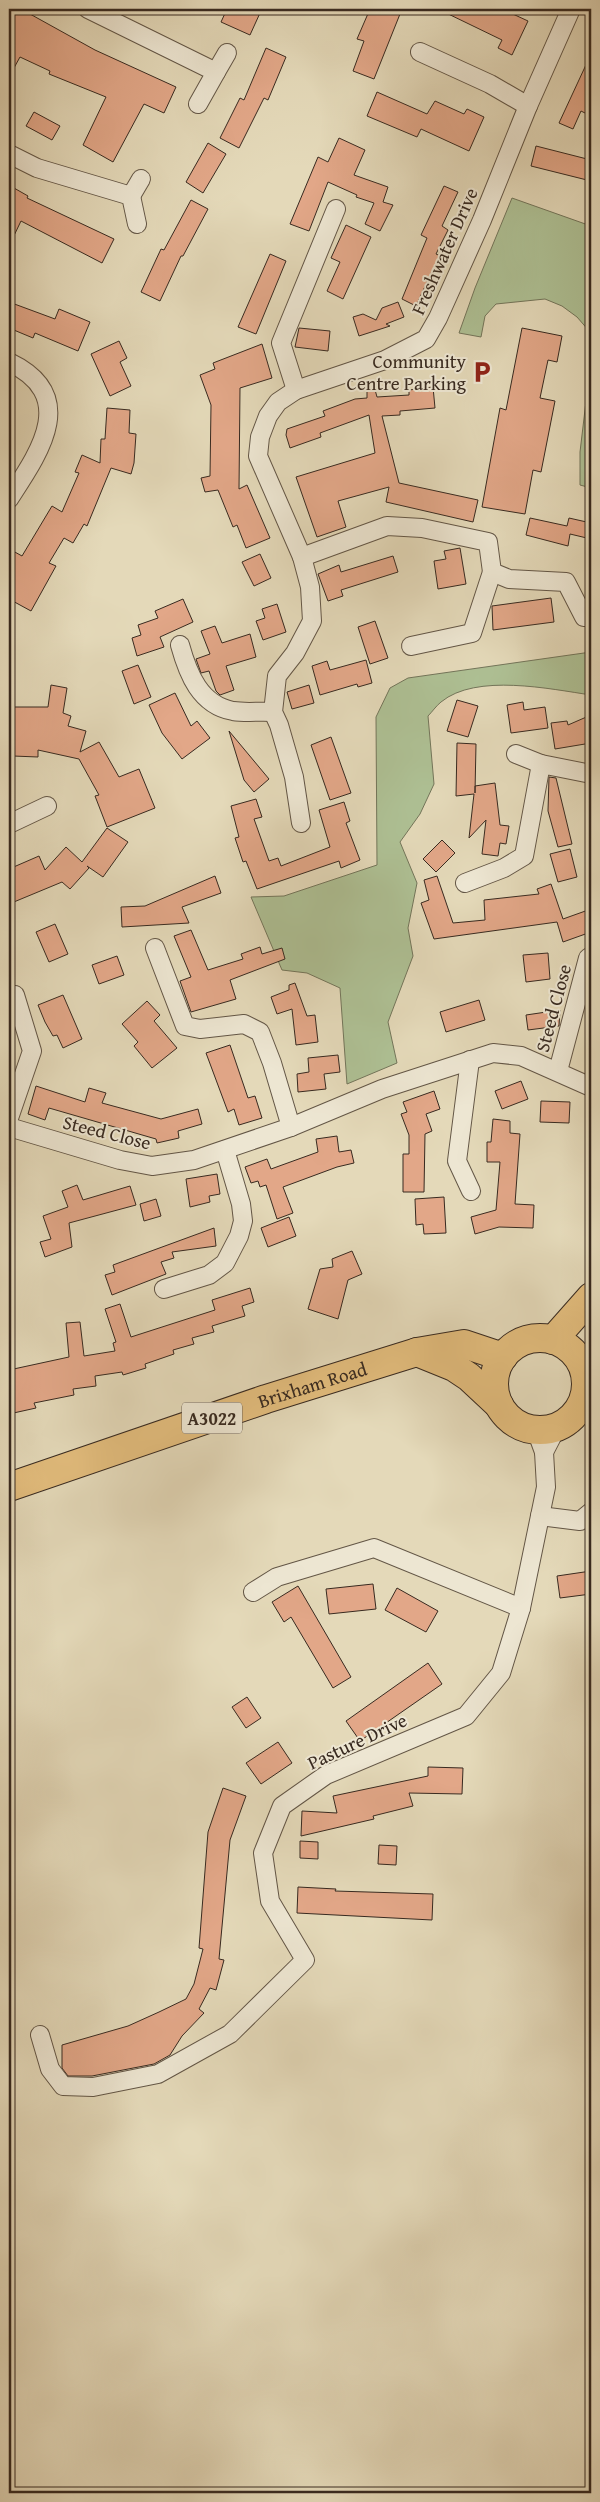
<svg xmlns="http://www.w3.org/2000/svg" width="600" height="2502" font-family="'Gentium Book Plus',serif">
<rect width="100%" height="100%" fill="#e4d9b9"/>
<filter id="stains"><feTurbulence type="fractalNoise" baseFrequency=".004" numOctaves="4"/><feColorMatrix values="0 0 0 0 .2 0 0 0 0 .09 0 0 0 0 .02 0 0 0 .5 -.17"/></filter>
<radialGradient id="worn" r=".72"><stop offset=".6" stop-color="#630" stop-opacity="0"/><stop offset="1" stop-color="#630" stop-opacity=".3"/></radialGradient>
<!-- green -->
<g fill="#aec094" stroke="#73755a">
<polygon points="512,198 591,226 591,353 590,332 577,317 562,306 545,299 496,304 485,316 481,337 459,333 475,288"/>
<polygon points="591,359 591,488 580,485 580,452"/>
<path d="M591,652V695C550,689 476,673 441,702C436,706 432,712 428,716L434,784L420,814L400,842L417,883L408,928L413,956L388,1022L397,1063L347,1084L340,988L307,973L282,970L251,897L284,896L377,865L376,717L390,688L408,678Z"/>
</g>
<!-- building -->
<g fill="#e2a788" stroke="#382a20">
<polygon points="9,9 21,9 95,50 176,87 164,113 144,104 113,162 83,145 106,97 49,74 50,71 20,57 9,77"/>
<polygon points="227,9 250,9 260,13 250,35 221,22"/>
<polygon points="370,9 402,9 374,79 353,71 364,41 357,39"/>
<polygon points="438,9 502,9 528,21 512,55 498,48 502,40"/>
<polygon points="266,48 286,57 268,100 264,98 239,148 220,138 240,98 244,100"/>
<polygon points="591,54 591,116 581,111 573,129 559,123"/>
<polygon points="377,92 427,114 435,101 464,114 467,109 484,117 469,151 421,129 417,137 367,116"/>
<polygon points="34,112 60,126 52,140 26,126"/>
<polygon points="339,138 365,150 354,175 388,187 383,202 393,205 380,231 365,224 374,203 356,197 357,195 328,182 309,231 290,224 318,157 328,162"/>
<polygon points="208,143 226,154 203,193 186,182"/>
<polygon points="536,146 591,160 587,180 531,166"/>
<polygon points="444,186 458,192 442,226 448,230 436,254 445,258 440,272 433,269 416,306 402,299 427,238 421,235"/>
<polygon points="14,188 28,196 27,198 114,239 102,263 21,221 9,246 9,197"/>
<polygon points="191,200 208,209 183,256 181,256 160,301 141,292 161,249 164,250"/>
<polygon points="346,225 371,237 343,299 327,291 340,262 331,258"/>
<polygon points="270,254 286,261 256,334 238,327"/>
<polygon points="9,302 55,319 59,309 90,322 78,351 35,333 33,338 9,328"/>
<polygon points="398,302 404,317 386,324 390,326 359,336 353,317 363,314 376,320 382,308"/>
<polygon points="299,328 330,331 328,351 295,347"/>
<polygon points="522,328 562,336 557,362 548,360 540,398 555,401 541,472 533,470 525,514 482,507 500,408 506,410"/>
<polygon points="119,341 127,358 120,362 131,386 110,396 91,354"/>
<polygon points="262,344 272,378 240,388 239,489 247,485 270,538 246,548 237,525 233,527 218,490 205,492 201,478 210,476 211,405 200,375 215,369 213,363"/>
<polygon points="374,386 377,397 409,395 409,390 433,387 435,408 400,411 400,415 382,416 399,483 478,500 473,522 386,502 389,487 338,501 346,527 317,537 296,477 375,453 369,415 320,433 321,437 290,448 286,435 287,429 325,416 323,411 355,399 367,398 367,388"/>
<polygon points="107,408 130,410 129,433 136,434 134,463 131,474 111,468 87,526 84,524 73,543 64,538 49,563 56,566 31,611 9,599 9,560 13,551 22,556 52,506 62,512 79,473 75,472 82,455 100,463 101,439 105,439"/>
<polygon points="530,518 567,526 569,518 591,523 591,539 570,534 568,546 526,535"/>
<polygon points="460,548 466,584 438,589 434,561 446,559 444,551"/>
<polygon points="260,554 271,578 254,586 242,562"/>
<polygon points="393,556 398,572 341,590 343,596 328,601 318,574 339,565 341,572"/>
<polygon points="551,598 554,622 493,630 492,606"/>
<polygon points="183,599 193,622 160,637 164,647 137,656 132,638 141,635 138,625 158,618 155,611"/>
<polygon points="277,604 286,632 263,640 256,621 265,618 262,609"/>
<polygon points="375,621 388,658 370,664 358,627"/>
<polygon points="215,626 222,643 250,634 256,657 226,666 234,690 220,695 216,691 209,671 201,673 196,659 210,654 201,631"/>
<polygon points="366,660 372,683 358,687 357,684 320,695 312,666 327,661 330,670"/>
<polygon points="138,665 151,697 134,704 122,671"/>
<polygon points="51,685 67,688 63,713 71,716 68,726 86,731 80,752 99,742 119,777 139,769 155,808 107,827 95,796 99,795 79,759 38,750 38,757 13,756 14,707 48,707"/>
<polygon points="309,685 314,703 292,709 287,692"/>
<polygon points="175,693 191,726 197,721 210,738 182,759 162,733 149,705"/>
<polygon points="457,700 478,706 468,737 447,731"/>
<polygon points="523,702 524,710 545,707 548,728 511,733 507,705"/>
<polygon points="591,715 591,743 555,749 551,723 567,721 568,725"/>
<polygon points="229,731 269,779 254,792 244,780"/>
<polygon points="331,737 351,793 330,800 311,745"/>
<polygon points="457,743 476,744 475,793 475,786 495,783 500,825 509,826 506,844 500,843 498,856 482,854 486,820 469,838 474,794 456,796"/>
<polygon points="549,777 556,778 572,844 558,847 548,811"/>
<polygon points="256,799 262,817 254,819 269,861 278,858 281,866 330,847 319,810 344,802 350,821 346,823 360,860 341,868 339,861 257,889 246,861 243,862 235,838 239,837 231,806"/>
<polygon points="107,828 128,842 103,877 87,866 89,868 70,889 62,882 9,904 9,869 39,856 45,870 66,847 82,862"/>
<polygon points="442,840 455,853 436,872 423,859"/>
<polygon points="570,849 577,877 558,882 550,854"/>
<polygon points="215,876 221,893 182,907 189,923 122,927 121,907 145,906"/>
<polygon points="437,876 453,923 485,920 484,900 539,894 537,889 551,884 563,919 591,909 591,932 563,942 557,922 434,939 421,903 429,900 424,880"/>
<polygon points="55,924 68,954 49,962 36,932"/>
<polygon points="191,930 208,970 243,959 241,954 260,947 262,954 282,948 285,959 230,980 236,999 191,1012 180,981 191,977 174,936"/>
<polygon points="548,953 550,979 526,982 523,955"/>
<polygon points="117,956 124,975 99,984 92,965"/>
<polygon points="295,983 307,1016 315,1015 318,1042 296,1045 292,1009 277,1014 271,997 289,990 289,985"/>
<polygon points="63,995 82,1039 63,1048 57,1035 53,1036 45,1022 38,1005"/>
<polygon points="479,1000 485,1020 446,1032 440,1012"/>
<polygon points="147,1001 160,1015 154,1021 177,1048 152,1068 134,1046 138,1042 122,1024"/>
<polygon points="560,1010 559,1026 528,1030 526,1015"/>
<polygon points="230,1045 248,1098 255,1096 262,1118 239,1125 234,1109 228,1112 206,1053"/>
<polygon points="338,1055 340,1072 324,1074 326,1089 298,1092 297,1074 309,1072 308,1058"/>
<polygon points="521,1081 528,1099 502,1109 495,1091"/>
<polygon points="36,1086 85,1102 89,1088 106,1093 102,1103 161,1119 198,1109 202,1124 178,1131 179,1138 157,1143 156,1139 49,1108 45,1120 28,1114"/>
<polygon points="434,1091 440,1109 426,1114 432,1131 425,1134 424,1192 403,1192 403,1154 409,1154 409,1135 401,1114 407,1112 403,1102"/>
<polygon points="541,1101 570,1102 569,1123 540,1122"/>
<polygon points="493,1119 510,1121 510,1133 520,1134 515,1204 534,1205 533,1228 499,1227 475,1234 471,1217 496,1210 500,1162 487,1162 487,1142 491,1142"/>
<polygon points="337,1136 339,1152 351,1150 354,1163 337,1167 283,1187 293,1213 277,1219 266,1185 260,1187 258,1181 251,1183 245,1167 267,1159 271,1169 318,1152 316,1139"/>
<polygon points="217,1174 220,1194 209,1196 210,1202 190,1207 186,1179"/>
<polygon points="77,1185 83,1200 130,1186 136,1205 69,1223 72,1247 45,1257 40,1242 51,1239 43,1216 68,1207 62,1191"/>
<polygon points="444,1197 446,1233 424,1234 423,1224 416,1225 415,1199"/>
<polygon points="156,1199 161,1216 144,1221 140,1204"/>
<polygon points="289,1217 296,1236 268,1247 261,1228"/>
<polygon points="214,1228 216,1246 172,1252 174,1258 161,1262 166,1274 112,1295 105,1275 115,1272 113,1265"/>
<polygon points="352,1251 362,1274 348,1280 338,1319 308,1309 320,1269 333,1267 332,1259"/>
<polygon points="250,1288 254,1302 242,1306 245,1316 212,1326 214,1332 192,1338 194,1344 173,1350 174,1354 145,1364 146,1368 123,1375 122,1372 95,1376 96,1386 73,1389 74,1395 34,1403 36,1408 9,1414 9,1370 69,1357 66,1323 80,1322 84,1356 115,1351 113,1343 116,1342 105,1309 120,1304 131,1337 215,1310 212,1300"/>
<polygon points="591,1571 591,1594 560,1598 557,1576"/>
<polygon points="373,1584 376,1609 329,1614 326,1589"/>
<polygon points="298,1586 351,1677 333,1688 291,1617 284,1622 272,1602"/>
<polygon points="397,1588 438,1611 426,1632 385,1610"/>
<polygon points="428,1663 442,1684 360,1741 346,1721"/>
<polygon points="247,1697 261,1718 246,1728 232,1707"/>
<polygon points="278,1742 292,1763 261,1784 246,1763"/>
<polygon points="428,1767 463,1768 462,1794 409,1793 413,1806 373,1816 374,1819 301,1836 302,1811 337,1813 333,1796 428,1776"/>
<polygon points="223,1788 246,1796 230,1840 219,1959 224,1960 216,1990 210,1988 199,2009 204,2013 182,2036 170,2055 154,2064 92,2076 68,2076 62,2068 62,2045 128,2026 159,2012 186,1999 194,1984 203,1949 199,1948 208,1832"/>
<polygon points="300,1841 318,1842 318,1859 300,1858"/>
<polygon points="379,1845 397,1846 396,1865 378,1864"/>
<polygon points="298,1887 336,1889 335,1891 433,1894 432,1920 297,1913"/>
</g>
<g fill="none" stroke-linecap="round" stroke-linejoin="round">
<defs>
<g id="street">
<polyline points="88,9 216,72 198,104"/>
<polyline points="420,52 490,84 528,106"/>
<polyline points="216,72 227,53"/>
<polyline points="9,154 37,168 131,196 137,224"/>
<polyline points="131,196 141,179"/>
<path d="M9,362C80,396 39,453 9,499"/>
<polyline points="296,390 281,343 336,209"/>
<polyline points="302,557 387,526 422,528 488,542 492,572 509,579 566,582 584,617 591,616"/>
<path d="M180,645C188,674 200,705 233,711C246,713 260,711 273,712"/>
<polyline points="411,646 472,633 492,572"/>
<polyline points="516,754 541,764"/>
<polyline points="301,823 294,777 279,725 273,712 277,676 295,653 312,621 310,587 302,557 258,456 260,437 268,416 278,402 296,390 385,360 426,339 438,318 482,220 528,106 571,9"/>
<polyline points="9,824 47,806"/>
<polyline points="465,883 504,868 524,856 541,764 591,774"/>
<polyline points="155,948 185,1026 200,1029 244,1024 260,1032 272,1063 291,1127"/>
<polyline points="470,1060 457,1161 471,1191"/>
<polyline points="558,1071 588,958 591,956"/>
<polyline points="9,1118 32,1051 15,995"/>
<polyline points="9,1127 120,1160 152,1166 194,1160 291,1127 382,1089 493,1053 521,1056 591,1087"/>
<polyline points="164,1289 209,1275 225,1263 239,1236 243,1221 241,1204 225,1150"/>
<polyline points="584,1397 591,1400"/>
<polyline points="544,1452 557,1427"/>
<polyline points="540,1516 580,1521 591,1512"/>
<polyline points="253,1592 277,1577 374,1548 521,1608"/>
<polyline points="40,2035 50,2069 63,2086 93,2087 158,2074 230,2034 305,1960 270,1901 263,1853 282,1806 326,1775 466,1716 501,1673 521,1608 546,1487 544,1452 536,1430"/>
</g>
<g id="primary">
<circle cx="540" cy="1384" r="46"/>
<polyline points="553,1340 591,1297"/>
<polyline points="417,1352 454,1367 469,1377 499,1405"/>
<path id="s1" d="M9,1487L266,1399L417,1352L464,1344L503,1357"/>
</g>
</defs>
<!-- street casing -->
<use href="#street" stroke="#635646" stroke-width="20"/>
<!-- primary casing -->
<use href="#primary" stroke="#382a20" stroke-width="30"/>
<!-- street -->
<use href="#street" stroke="#ede6d2" stroke-width="18"/>
<!-- primary -->
<use href="#primary" stroke="#e2bc7c" stroke-width="28"/>
</g>
<!-- icons -->
<defs>
<symbol id="parking-bare" viewBox="-9 -9 18 18"><path d="M-3.5-5.5H1a3.5 3.5 0 0 1 0 7H-1V5.5H-3.5ZM-1-3.4V-.6H.8a1.4 1.4 0 0 0 0-2.8Z" fill="#8f2418" stroke="#ede6d2" stroke-width="2.5" paint-order="stroke"/></symbol>
</defs>
<g fill-rule="evenodd">
<use href="#parking-bare" x="466" y="356" width="32" height="32"/>
</g>
<g text-anchor="middle" dominant-baseline="central" stroke-width="4" stroke-linejoin="round" paint-order="stroke">
<!-- shield labels -->
<rect fill="#ede6d2" stroke="#6e6255" stroke-width="1" x="182" y="1402.5" width="60" height="31" rx="4"/>
<g font-size="18" font-weight="bold" fill="#382a20">
<text x="212" y="1418">A3022</text>
</g>
<!-- street labels -->
<g font-size="19" fill="#382a20" stroke="#ede6d2">
<text transform="translate(444 251) rotate(-66)">Freshwater Drive</text>
<text transform="translate(553 1008) rotate(-75)">Steed Close</text>
<text transform="translate(107 1132) rotate(14)">Steed Close</text>
<text stroke="none"><textPath href="#s1" startOffset="320">Brixham Road</textPath></text>
<text transform="translate(357 1741) rotate(-25)">Pasture Drive</text>
</g>
<!-- poi labels -->
<g font-size="19" fill="#382a20" stroke="#ede6d2" text-anchor="end">
<text x="466" y="361">Community<tspan x="466" dy="22">Centre Parking</tspan></text>
</g>
</g>
<!-- margin -->
<rect width="600" height="2502" fill="none" stroke="#e4d9b9" stroke-width="30"/>
<rect x="10" y="10" width="580" height="2482" fill="none" stroke="#382a20" stroke-width="2.5"/>
<rect x="15" y="15" width="570" height="2472" fill="none" stroke="#382a20"/>
<rect width="100%" height="100%" filter="url(#stains)"/>
<rect width="100%" height="100%" fill="url(#worn)"/>
</svg>
